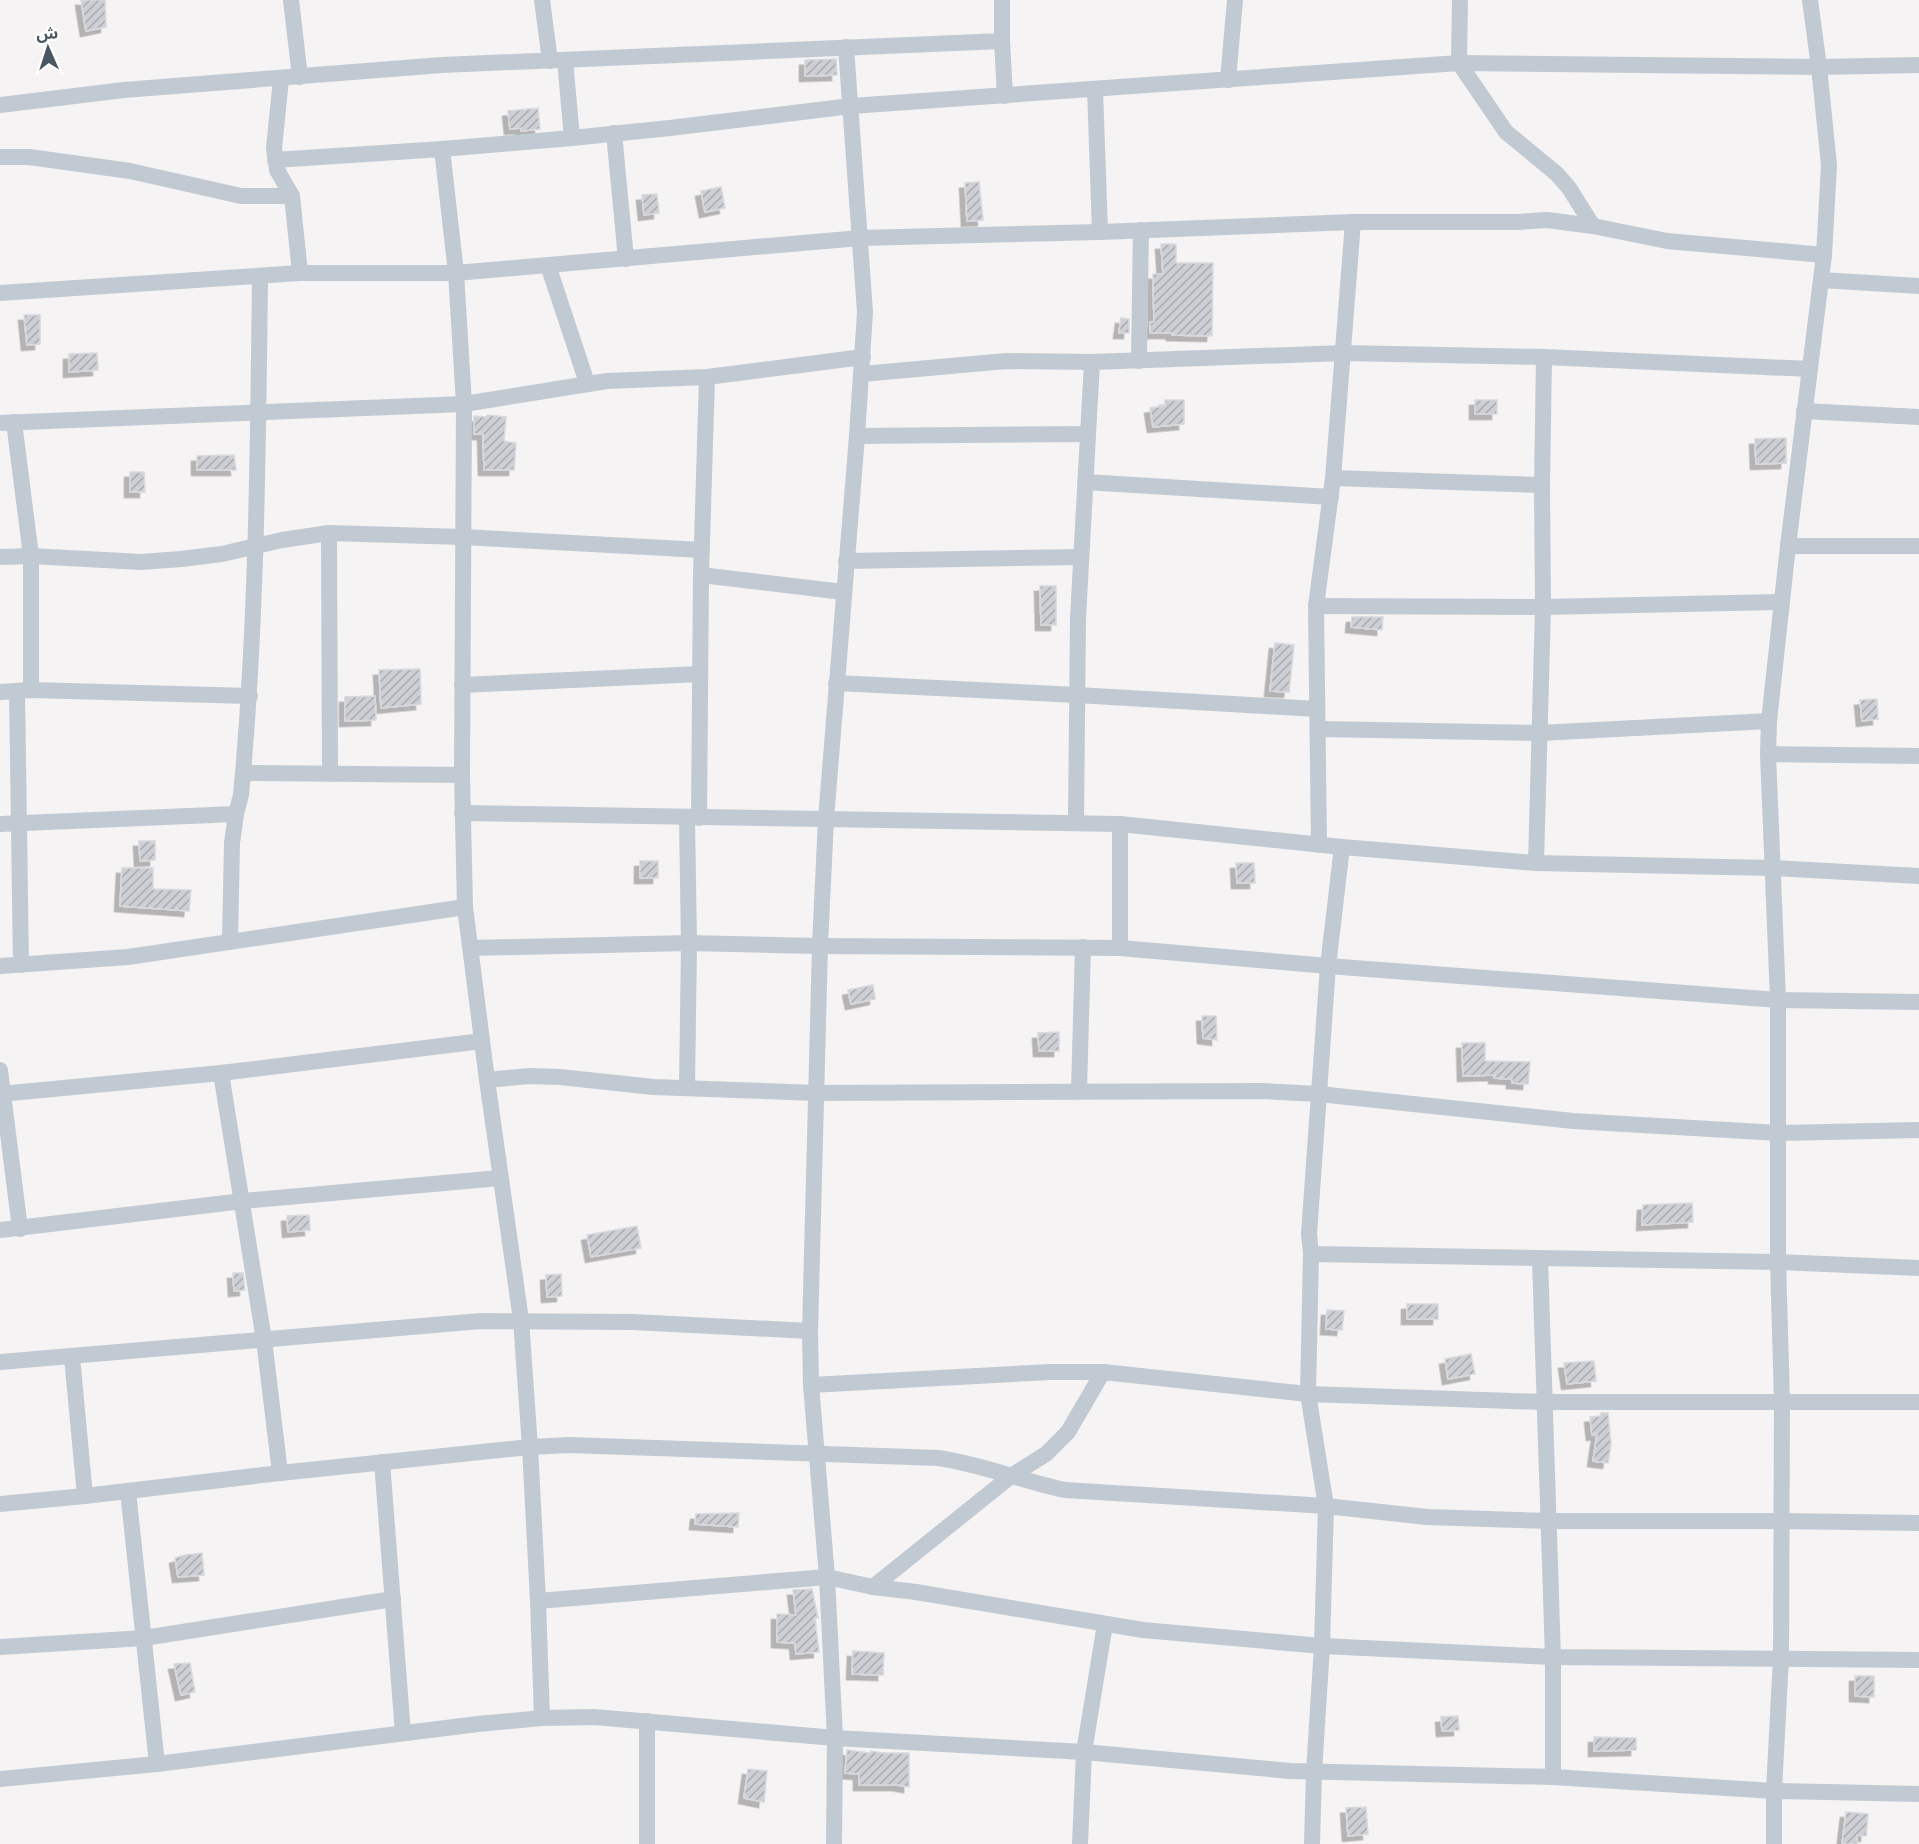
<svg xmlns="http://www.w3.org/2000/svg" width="1919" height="1844" font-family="'Golos Text','Noto Sans Arabic',sans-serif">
<defs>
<pattern id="building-hatch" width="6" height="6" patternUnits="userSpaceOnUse" patternTransform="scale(1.5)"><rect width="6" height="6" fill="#cdcfd5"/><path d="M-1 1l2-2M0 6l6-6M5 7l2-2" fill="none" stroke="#a8abb0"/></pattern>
<filter id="shadow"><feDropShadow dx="-5.5" dy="5.5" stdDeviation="0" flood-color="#0004"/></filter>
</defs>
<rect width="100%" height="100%" fill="#f5f3f3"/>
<!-- building -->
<g fill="url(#building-hatch)" stroke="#d7d9de" stroke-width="1.5" filter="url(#shadow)">
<polygon points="81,0 105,0 106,27 86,31"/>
<polygon points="836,59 837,75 805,76 805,60"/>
<polygon points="538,108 540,129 521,131 521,128 510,129 508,111"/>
<polygon points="979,182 983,220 967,221 965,183"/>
<polygon points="721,187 725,208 705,212 701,191"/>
<polygon points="657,194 659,213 644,215 642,195"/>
<polygon points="1161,244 1176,244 1176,263 1213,263 1212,336 1172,335 1172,333 1150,333 1150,322 1154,322 1153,274 1163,274"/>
<polygon points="24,315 40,315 40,344 27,345"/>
<polygon points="1121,318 1129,319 1129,333 1119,333"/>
<polygon points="97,353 98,370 69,372 69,354"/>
<polygon points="1165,400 1184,400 1184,424 1153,427 1150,408 1165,406"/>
<rect x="1475" y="400" width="22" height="14"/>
<polygon points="487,415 506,417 504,441 516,443 514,470 484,470 483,434 474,434 474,416 487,417"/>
<polygon points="1786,438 1786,463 1756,464 1755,439"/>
<polygon points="234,455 236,470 197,470 197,456"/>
<polygon points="130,472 144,472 145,492 130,492"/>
<polygon points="1040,586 1056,586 1056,625 1041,625"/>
<polygon points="1352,617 1383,617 1382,630 1351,627"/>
<polygon points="1275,643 1294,645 1289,692 1270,691"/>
<polygon points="420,669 421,704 381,708 379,670"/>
<polygon points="375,696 376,720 345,721 345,697"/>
<polygon points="1877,699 1878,719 1862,721 1860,700"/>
<polygon points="139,841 155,841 155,860 140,861"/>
<rect x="640" y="861" width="18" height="17"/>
<polygon points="1236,863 1254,863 1255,883 1237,883"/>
<polygon points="122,868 153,868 153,889 191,890 189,911 120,906"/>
<polygon points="873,985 875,999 851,1004 848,990"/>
<polygon points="1202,1016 1216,1016 1217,1040 1203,1038"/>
<polygon points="1059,1032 1059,1051 1039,1051 1038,1033"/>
<polygon points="1462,1043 1485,1043 1485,1061 1530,1062 1528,1084 1512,1083 1512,1079 1494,1078 1495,1075 1463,1076"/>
<polygon points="1692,1203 1693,1222 1642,1225 1643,1205"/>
<polygon points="309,1215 310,1230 288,1232 287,1216"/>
<polygon points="637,1226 641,1248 591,1257 587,1235"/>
<polygon points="233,1273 243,1273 245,1290 234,1291"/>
<polygon points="561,1274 562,1296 547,1297 546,1275"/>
<rect x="1407" y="1304" width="31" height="15"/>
<polygon points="1327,1310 1344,1311 1342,1330 1326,1329"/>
<polygon points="1471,1354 1475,1374 1448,1379 1445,1359"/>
<polygon points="1594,1361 1596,1381 1567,1384 1564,1363"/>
<polygon points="1601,1413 1608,1413 1611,1444 1608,1463 1593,1461 1597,1434 1592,1435 1590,1417 1601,1416"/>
<polygon points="739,1513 738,1527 695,1524 696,1514"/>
<polygon points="202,1553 204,1575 178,1577 175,1558 185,1555"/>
<polygon points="812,1589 818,1618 815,1618 819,1652 796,1654 795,1643 777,1642 777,1614 796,1615 793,1590"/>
<polygon points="853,1651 884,1653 883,1675 852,1674"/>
<polygon points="190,1663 195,1692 181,1695 174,1664"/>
<polygon points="1855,1676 1874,1676 1874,1697 1855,1696"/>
<polygon points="1458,1716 1459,1730 1442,1731 1441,1717"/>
<polygon points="1594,1737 1636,1738 1636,1750 1594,1751"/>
<polygon points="847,1750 870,1753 871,1751 883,1753 909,1753 909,1787 897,1785 859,1785 859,1774 845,1773"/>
<polygon points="748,1769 767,1771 764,1802 744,1798"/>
<polygon points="1366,1807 1368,1834 1348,1836 1346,1808"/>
<polygon points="1846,1812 1868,1814 1866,1836 1857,1835 1857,1844 1842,1844"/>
</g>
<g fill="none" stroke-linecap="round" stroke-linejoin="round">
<!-- street -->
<g stroke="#c1cad2" stroke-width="16">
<polyline points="291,0 300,77"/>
<polyline points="542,0 550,61"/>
<polyline points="1460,0 1459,63 1506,132 1557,174 1569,188 1593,226"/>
<polyline points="1002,41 1005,96"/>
<polyline points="565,60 572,138"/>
<polyline points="281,79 274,148 277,170 292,196 300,273"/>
<polyline points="1228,80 1235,0"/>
<polyline points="1095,89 1100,232"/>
<polyline points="0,105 124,90 442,65 1002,41 1002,0"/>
<polyline points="614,133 626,259"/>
<polyline points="442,149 456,273 464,404 462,775 465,907 487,1080 521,1320 530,1447 538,1601 542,1718"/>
<polyline points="0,157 29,157 130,171 241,196 292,196"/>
<polyline points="275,160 442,149 572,138 670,128 851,106 1459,63 1819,67 1919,65"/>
<polyline points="548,265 587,383"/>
<polyline points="1821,280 1919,286"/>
<polyline points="0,293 300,273 456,273 860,238 1100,232 1353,222 1517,222 1547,220 1593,226 1667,241 1824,255"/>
<polyline points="1139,361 1141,230"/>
<polyline points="862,374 1006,361 1092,362 1344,353 1544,357 1810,369"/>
<polyline points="1804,411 1919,417"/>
<polyline points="14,422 31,556 31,690"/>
<polyline points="0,423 464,404 607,381 707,377 863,357"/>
<polyline points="857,436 1088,434"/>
<polyline points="1333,478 1542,485"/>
<polyline points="1085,482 1331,497"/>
<polyline points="329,533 330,774"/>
<polyline points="1788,546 1919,546"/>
<polyline points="0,557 31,556 141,562 181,559 222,554 282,540 329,533 462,537 702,550"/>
<polyline points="846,561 1081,557"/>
<polyline points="701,575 843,592"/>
<polyline points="1316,606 1543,607 1782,602"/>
<polyline points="836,683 1077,695 1317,709"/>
<polyline points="462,685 700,674"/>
<polyline points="17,691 21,965"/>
<polyline points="0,692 31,690 250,696"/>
<polyline points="1318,729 1540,733 1769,721"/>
<polyline points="1768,754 1919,756"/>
<path d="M243,773C257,608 258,441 260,276"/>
<polyline points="462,813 1120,824 1342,847 1536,863 1773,868 1919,876"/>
<polyline points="699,818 701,575 707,377"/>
<polyline points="1076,822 1078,618 1092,362"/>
<polyline points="0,824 236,814 241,795 243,773 462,775"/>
<polyline points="1120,824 1120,948"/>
<polyline points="1319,845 1316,606 1333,478 1353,222"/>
<polyline points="1536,863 1543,607 1542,485 1544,357"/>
<polyline points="230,942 232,843 236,814"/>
<polyline points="471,948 689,943 820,946 1120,948 1328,966 1778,1000 1919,1002"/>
<polyline points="0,966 128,957 465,907"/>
<polyline points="0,1070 20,1229"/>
<polyline points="221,1073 264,1340 280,1473"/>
<polyline points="487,1080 530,1076 560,1077 653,1087 816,1093 1262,1091 1319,1094 1573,1121 1779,1133 1919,1130"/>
<polyline points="687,1088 689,943 687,818"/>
<polyline points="1079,1091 1083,947"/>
<polyline points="0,1094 221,1073 482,1041"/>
<polyline points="0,1230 243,1201 500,1178"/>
<polyline points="1311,1254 1778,1262 1919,1268"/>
<polyline points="1540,1259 1553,1657 1553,1777"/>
<polyline points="72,1357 85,1496"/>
<polyline points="0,1362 481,1321 633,1322 810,1331"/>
<polyline points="811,1385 1050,1372 1103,1372 1308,1394 1544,1402 1919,1402"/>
<polyline points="382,1462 403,1733"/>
<polyline points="128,1491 157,1764"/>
<path d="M0,1504L85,1496L280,1473L530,1447L569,1445L938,1458C981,1464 1022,1481 1065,1490L1326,1506L1427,1517L1548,1521H1781L1919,1523"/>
<polyline points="873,1587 1011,1476 1046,1454 1068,1432 1103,1372"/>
<polyline points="538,1601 827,1577 873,1587 916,1592 1143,1630 1322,1646 1553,1657 1919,1660"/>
<polyline points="0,1647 144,1638 393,1599"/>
<polyline points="0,1779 157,1764 478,1724 542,1718 594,1717 835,1738 1084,1752 1290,1771 1553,1777 1774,1791 1919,1794"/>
<polyline points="647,1844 647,1721"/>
<polyline points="834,1844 835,1738 827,1577 811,1385 810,1331 820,946 826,819 857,436 865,312 846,47"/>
<polyline points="1080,1844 1084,1752 1105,1624"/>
<polyline points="1312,1844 1314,1772 1322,1646 1326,1506 1308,1394 1311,1254 1309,1234 1328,966 1342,847"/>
<polyline points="1774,1844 1774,1791 1781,1657 1782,1401 1778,1262 1778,1000 1768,754 1769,721 1788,546 1824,255 1829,165 1819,67 1810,0"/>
</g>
</g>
<!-- north arrow -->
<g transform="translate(48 48) rotate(357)" stroke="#ffffff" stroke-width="4.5" paint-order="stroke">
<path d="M0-4.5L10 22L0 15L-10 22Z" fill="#4a5661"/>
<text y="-9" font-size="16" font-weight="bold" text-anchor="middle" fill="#4a5661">ش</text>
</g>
</svg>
